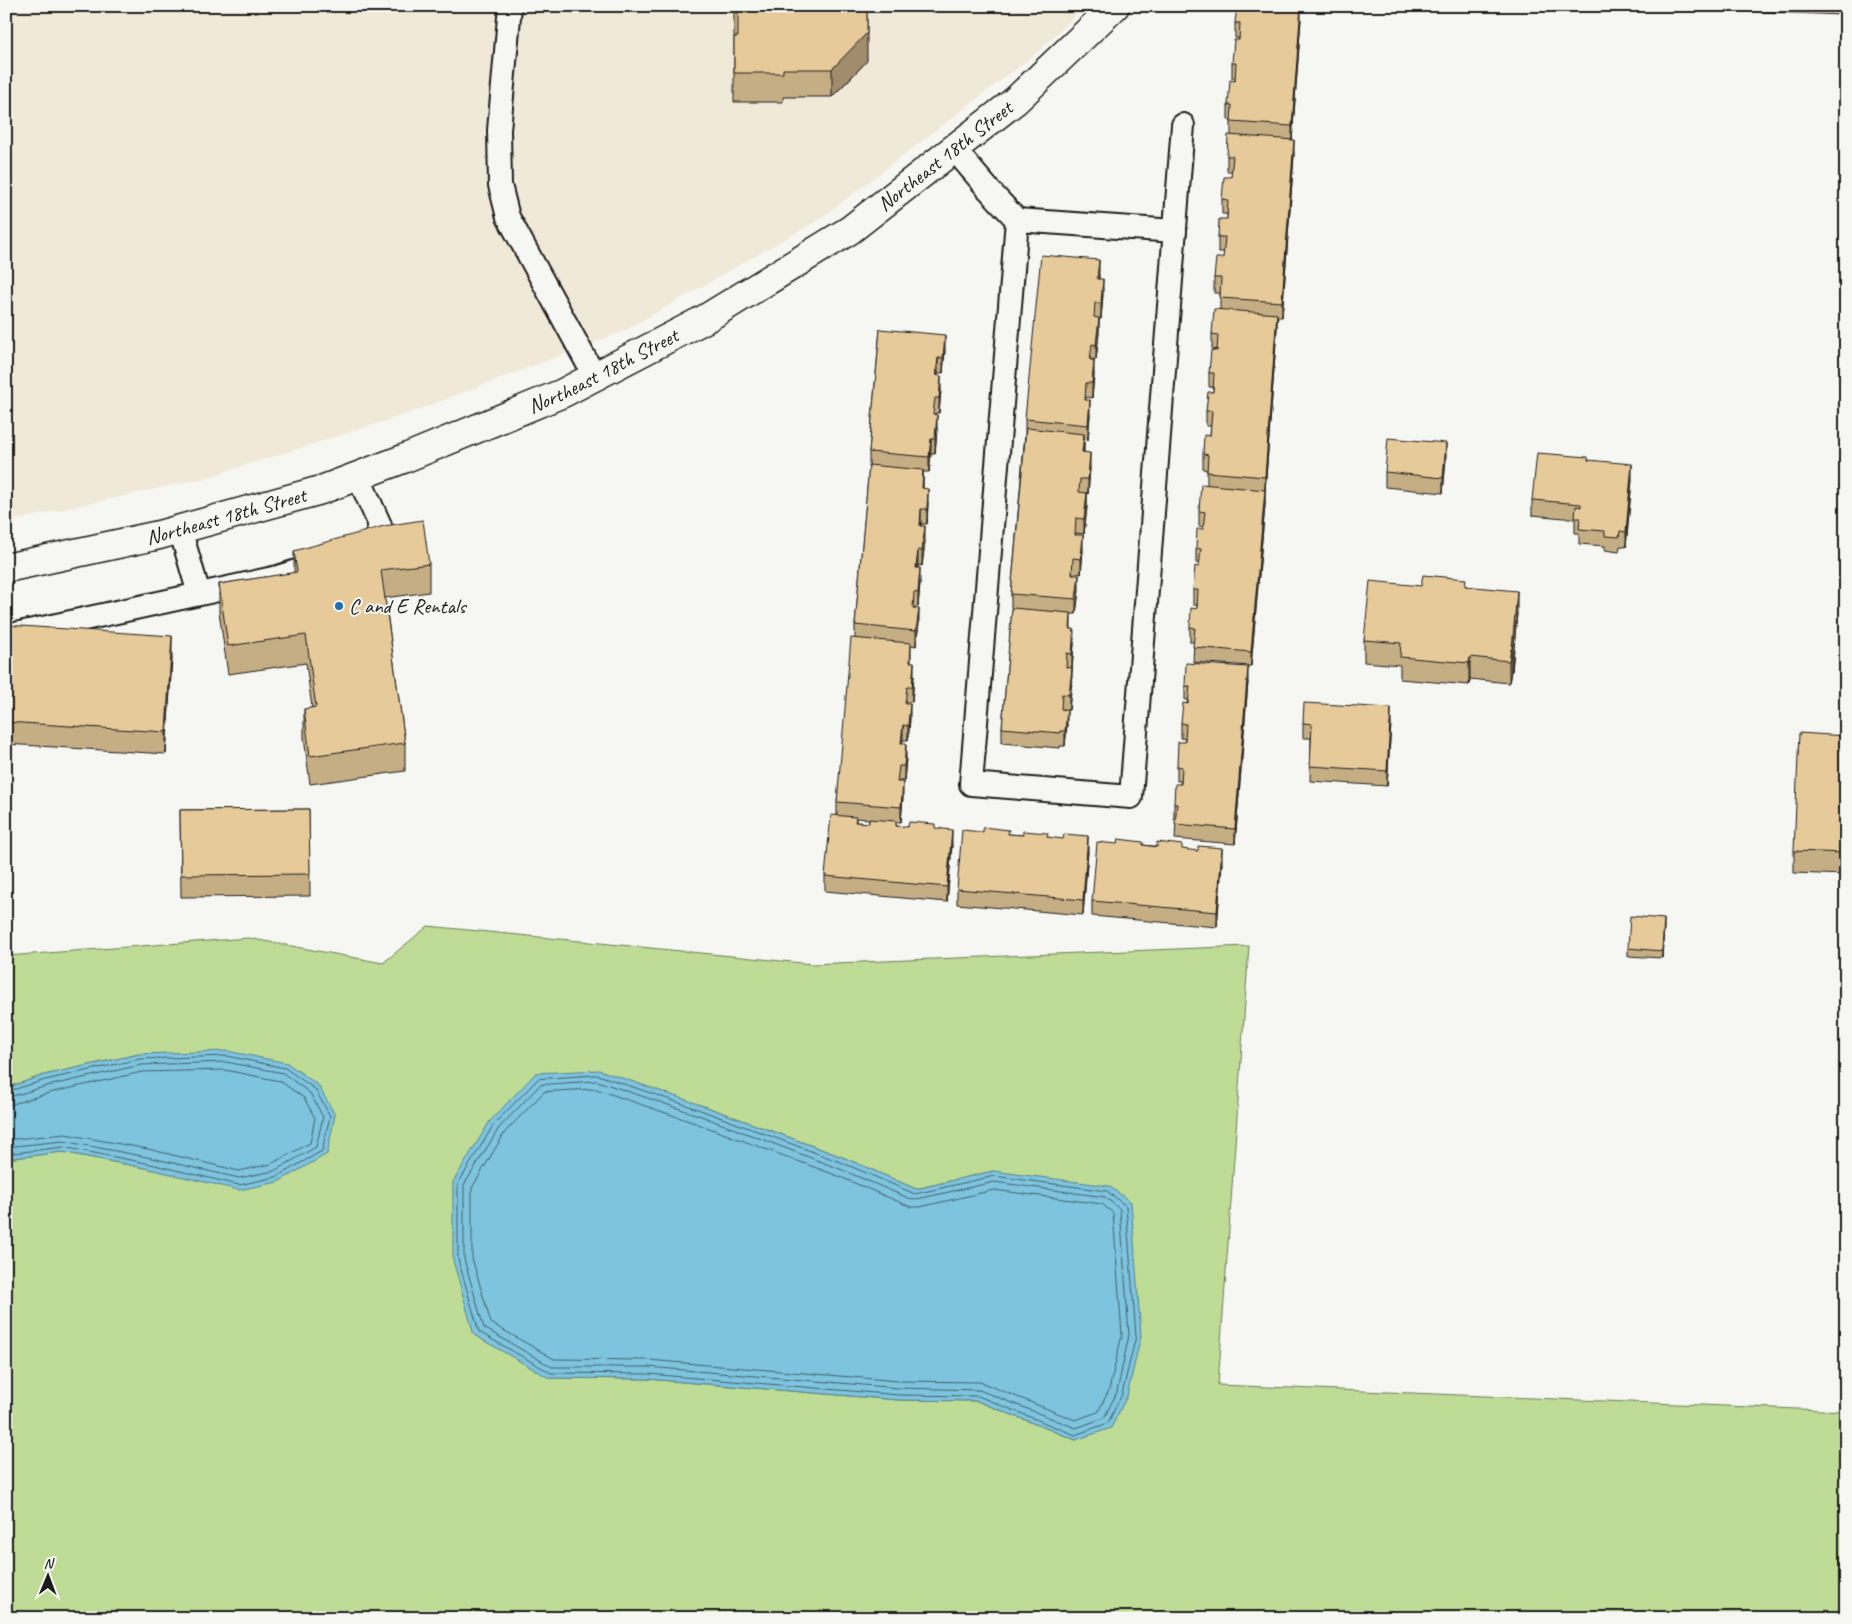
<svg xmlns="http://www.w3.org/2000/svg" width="1852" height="1624" font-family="Caveat,sans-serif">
<rect width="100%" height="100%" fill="#f6f6f2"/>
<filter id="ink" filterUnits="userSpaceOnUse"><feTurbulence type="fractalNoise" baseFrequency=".02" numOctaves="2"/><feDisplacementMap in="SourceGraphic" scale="10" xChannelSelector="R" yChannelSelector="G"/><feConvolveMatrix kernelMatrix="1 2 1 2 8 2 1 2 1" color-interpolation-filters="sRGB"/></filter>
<g filter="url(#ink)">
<!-- built -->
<polygon fill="#f1e9d8" points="6,6 1085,6 1038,52 820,219 624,331 407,414 205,478 6,522"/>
<!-- green -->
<path fill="#bedc95" stroke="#6d7c58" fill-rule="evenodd" d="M428,926L812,964L1249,946L1218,1385L1846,1411V1618H6V1159L62,1152L145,1168L139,1054L44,1075L6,1088V956L248,938L383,963ZM704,1106L845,1158L916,1189L993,1171L1076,1440L977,1401L898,1400L647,1379L549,1378Z"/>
<!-- water -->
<g fill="#7ec4df" stroke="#578191">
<polygon points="227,1051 287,1063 318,1085 335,1115 327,1154 278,1182 239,1190 145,1168 62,1152 6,1159 6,1088 44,1075 139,1054"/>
<polygon points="599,1070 704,1106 845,1158 916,1189 993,1171 1109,1186 1131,1202 1141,1336 1127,1396 1111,1428 1076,1440 977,1401 898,1400 647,1379 549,1378 474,1335 453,1260 453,1182 490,1121 536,1073"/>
</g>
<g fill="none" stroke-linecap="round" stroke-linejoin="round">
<!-- shore -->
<g stroke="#435f6a" stroke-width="1">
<polygon points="598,1075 703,1111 843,1163 915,1194 994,1176 1107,1191 1126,1206 1136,1336 1122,1394 1108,1423 1075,1435 978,1396 899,1395 648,1374 551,1373 479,1332 458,1259 458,1184 494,1124 538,1079"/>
<polygon points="597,1081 701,1116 840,1169 913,1200 994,1182 1105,1197 1120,1209 1129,1335 1117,1392 1104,1418 1076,1428 979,1390 899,1388 648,1367 552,1367 484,1328 464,1259 464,1185 499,1128 540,1085"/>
<polygon points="596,1089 698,1124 838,1176 911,1207 920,1207 994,1190 1102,1204 1113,1213 1122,1335 1109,1390 1098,1412 1075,1420 980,1382 899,1381 648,1360 554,1359 491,1323 472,1258 472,1188 505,1132 544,1092"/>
<polyline points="6,1092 45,1080 140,1059 227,1056 285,1068 315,1089 330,1116 322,1151 276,1177 239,1185 146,1163 63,1147 6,1154"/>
<polyline points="6,1098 47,1086 141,1065 226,1062 283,1073 310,1093 323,1117 316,1147 274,1171 239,1178 147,1157 63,1141 6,1147"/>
<polyline points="6,1106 49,1093 142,1072 225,1070 280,1081 304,1098 315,1118 310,1143 271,1164 239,1171 148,1149 65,1134 6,1140"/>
</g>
<defs>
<g id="lane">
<polyline points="510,6 499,130 500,185 508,217 595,377"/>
<polyline points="954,149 989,190 1017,220 971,784 1131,797 1183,125"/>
<polyline points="1017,220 1175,231"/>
<polyline points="358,476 380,525 376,538 362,550"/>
<polyline points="180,529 199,594"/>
<polyline points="6,636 278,577 322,563"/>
</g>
<g id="secondary">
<path id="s1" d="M6,568L159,535L321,490L403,459L563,393L705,319L850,230L1015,101L1115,6"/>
</g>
</defs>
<!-- lane casing -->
<use href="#lane" stroke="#1c1c1c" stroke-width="26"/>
<!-- secondary casing -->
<use href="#secondary" stroke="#1c1c1c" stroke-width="31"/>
<!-- lane -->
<use href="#lane" stroke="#f6f6f2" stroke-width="22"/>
<!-- secondary -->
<use href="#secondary" stroke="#f6f6f2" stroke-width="28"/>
</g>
<!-- wall -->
<g fill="#c6ae84" stroke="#1c1c1c" fill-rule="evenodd">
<polygon points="734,6 867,61 832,97 783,97 783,102 734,102"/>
<polygon points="1611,6 1843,6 1843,15"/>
<polygon points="1301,19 1292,140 1294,155 1282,317 1277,317 1277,328 1265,491 1265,505 1251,666 1193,662 1194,642 1190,642 1190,627 1197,609 1197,605 1193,605 1193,590 1200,564 1196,563 1196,548 1203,529 1203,527 1199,526 1199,511 1207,485 1207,470 1203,469 1203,454 1210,436 1211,426 1206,426 1206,411 1213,392 1213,387 1209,387 1209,373 1217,350 1212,349 1212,334 1220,309 1220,293 1214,293 1214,278 1223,258 1224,252 1218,252 1218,237 1227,219 1227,214 1222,214 1222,199 1231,177 1232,171 1227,171 1227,156 1231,135 1231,120 1228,120 1228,105 1235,81 1235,78 1232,78 1232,63 1239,38 1235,38 1235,23"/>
<polygon points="1099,275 1099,279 1103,294 1101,319 1099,319 1099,333 1096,360 1092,359 1094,375 1092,398 1086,397 1086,400 1090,415 1088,440 1084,439 1084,452 1090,468 1088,494 1087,494 1087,507 1084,534 1076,533 1076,535 1083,550 1081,574 1073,573 1073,575 1079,590 1076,614 1071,614 1071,629 1074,644 1069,710 1063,709 1067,725 1065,746 1060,746 1060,748 1002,743 1002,728 1012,609 1011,608 1011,594 1025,433 1025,419"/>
<path d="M880,329L945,350L943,373H938V376L941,390L939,413H935L937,429L935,454H931L929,472H923V488L928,503L927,524H921V526L925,541L922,566L918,565V568L920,583L918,607H914V608L919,623L916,646L911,645V662L914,676L912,702H907L906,704L910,719L908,740H903L902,743L906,758L904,781H899V782L903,797L901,822H896V826L935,828L952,845L947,902L825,891V876L837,816V802L855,638V625L869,467V452ZM856,818L869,819V823L856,822Z"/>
<polygon points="1446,458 1443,493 1385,487 1385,472"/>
<polygon points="1588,460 1632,479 1626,547 1620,546 1619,552 1605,550 1605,546 1579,544 1579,533 1575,533 1575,519 1532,515 1532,500"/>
<polygon points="294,551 429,564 429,592 385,598 405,743 405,771 310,784 304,737 304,709 312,708 306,663 228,674 219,612 219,584 294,573"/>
<polygon points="1421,586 1466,586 1517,613 1512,671 1511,671 1509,683 1470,679 1469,685 1400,679 1400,665 1364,662 1364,640"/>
<polygon points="6,625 172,658 166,754 6,744"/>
<polygon points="1248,682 1235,844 1175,839 1176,819 1174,819 1174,804 1181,781 1177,781 1177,766 1185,742 1185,739 1181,738 1181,723 1188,700 1185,700 1185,686"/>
<polygon points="1303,723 1391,723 1387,786 1310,781 1311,738 1303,738"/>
<polygon points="1846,736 1846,875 1794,873 1794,851"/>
<polygon points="309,809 310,896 181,897 180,810"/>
<polygon points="983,832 1048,837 1088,851 1083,915 957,904 957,889"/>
<polygon points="1143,845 1182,849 1222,863 1217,927 1092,916 1092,901"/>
<polygon points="1664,927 1662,958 1628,956 1628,948"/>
</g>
<!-- shaded-wall -->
<g fill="#a18d6c" stroke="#1c1c1c">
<polygon points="867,6 867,61 832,97 832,69"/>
<polygon points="1301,6 1301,19 1292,141 1292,126"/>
<polygon points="1294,140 1294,155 1282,317 1282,302"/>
<polygon points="1099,260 1099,275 1097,293 1097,279"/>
<polygon points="1103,279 1103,294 1101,319 1101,304"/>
<polygon points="1277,314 1277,328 1265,491 1265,477"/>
<polygon points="1099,318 1099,333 1096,360 1096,345"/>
<polygon points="945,335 945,350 943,373 943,358"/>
<polygon points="938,358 938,373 936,390 936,375"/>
<polygon points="1094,360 1094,375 1092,398 1092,383"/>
<polygon points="941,376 941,390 939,413 939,398"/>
<polygon points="1090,400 1090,415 1088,440 1088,425"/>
<polygon points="937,415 937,429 935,454 935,439"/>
<polygon points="1084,434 1084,449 1082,467 1082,452"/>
<polygon points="931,439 931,454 929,472 929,457"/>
<polygon points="1446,443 1446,458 1443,493 1443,478"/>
<polygon points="1090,453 1090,468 1088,494 1088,479"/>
<polygon points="1632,464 1632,479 1626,547 1626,532"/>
<polygon points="923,470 923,485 922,503 922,488"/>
<polygon points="928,489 928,503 927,524 927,509"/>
<polygon points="1265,490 1265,505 1251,666 1251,652"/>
<polygon points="1087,493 1087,507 1084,534 1084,519"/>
<polygon points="921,509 921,524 920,541 920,526"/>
<polygon points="925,526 925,541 922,566 922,551"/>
<polygon points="1083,535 1083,550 1081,574 1081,559"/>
<polygon points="918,550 918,565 916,583 916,568"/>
<polygon points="920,568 920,583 918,607 918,593"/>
<polygon points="1079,575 1079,590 1076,614 1076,599"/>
<polygon points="1517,591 1517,613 1512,671 1512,649"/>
<polygon points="919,609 919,623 916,646 916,631"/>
<polygon points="1074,629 1074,644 1072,668 1072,654"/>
<polygon points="172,636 172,658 166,754 166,732"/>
<polygon points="1511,649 1511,671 1509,683 1509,661"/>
<polygon points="1470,657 1470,679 1469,685 1469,663"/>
<polygon points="914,662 914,676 912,702 912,687"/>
<polygon points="1248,667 1248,682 1235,844 1235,829"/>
<polygon points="1072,668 1072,682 1069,710 1069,695"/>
<polygon points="910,704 910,719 908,740 908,726"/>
<polygon points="1391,708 1391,723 1387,786 1387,771"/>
<polygon points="1067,710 1067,725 1065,746 1065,731"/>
<polygon points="903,725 903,740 901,757 901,743"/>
<polygon points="906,743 906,758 904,781 904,766"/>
<polygon points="903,782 903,797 901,822 901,807"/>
<polygon points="952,830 952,845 947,902 947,887"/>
<polygon points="1088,836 1088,851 1083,915 1083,900"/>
<polygon points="1222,848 1222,863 1217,927 1217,912"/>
<polygon points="1664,919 1664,927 1662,958 1662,951"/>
</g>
<!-- building -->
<g fill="#e6ca9a" stroke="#1c1c1c">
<polygon points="734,6 867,6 867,33 832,69 783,69 783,73 734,73 734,37 738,37 738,11 734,11"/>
<polygon points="1237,6 1301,6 1292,126 1231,122 1232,105 1228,105 1230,80 1235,81 1236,63 1232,63 1234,40 1239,40 1240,23 1235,23"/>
<polygon points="1228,135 1294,140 1282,302 1220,298 1221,278 1214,278 1216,258 1223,258 1225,237 1218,237 1219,219 1227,219 1228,200 1222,199 1224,177 1231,177 1233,156 1227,156"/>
<polygon points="1041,255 1099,260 1097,279 1103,279 1101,304 1095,303 1094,317 1099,318 1096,345 1092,344 1090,360 1094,360 1092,383 1086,383 1085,400 1090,400 1088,425 1025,419"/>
<polygon points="1214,309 1277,314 1265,477 1207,472 1208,455 1203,454 1204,435 1210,436 1212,411 1206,411 1208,392 1213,392 1214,373 1209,373 1211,350 1217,351 1218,335 1212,334"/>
<polygon points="880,329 945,335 943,358 938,358 936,375 941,376 939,398 935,398 933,414 937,415 935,439 931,439 929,457 869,452"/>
<polygon points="1026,428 1084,434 1082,452 1090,453 1088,479 1080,479 1079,492 1087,493 1084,519 1076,518 1075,535 1083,535 1081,559 1073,558 1072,575 1079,575 1076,599 1011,594"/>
<polygon points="1388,438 1446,443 1443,478 1385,472"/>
<polygon points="1537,453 1588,457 1588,460 1632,464 1626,532 1620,531 1619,537 1605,536 1605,531 1579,529 1580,518 1575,518 1576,506 1581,507 1581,504 1532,500"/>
<polygon points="869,465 923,470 922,488 928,489 927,509 921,509 920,526 925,526 922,551 918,550 916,568 920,568 918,593 914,592 913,608 919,609 916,631 855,625"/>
<polygon points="1201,484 1265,490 1251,652 1193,647 1195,628 1190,627 1191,608 1197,609 1198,590 1193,590 1195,566 1199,567 1201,549 1196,548 1197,529 1203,529 1205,512 1199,511"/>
<polygon points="423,520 429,564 381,570 405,743 310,756 304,709 316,707 306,635 228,646 219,584 297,572 294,551 384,526"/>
<polygon points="1423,575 1466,579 1465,586 1517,591 1512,649 1511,649 1509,661 1470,657 1469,663 1400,657 1401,643 1364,640 1370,581 1421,586"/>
<polygon points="1012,608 1071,613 1070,629 1074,629 1072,654 1067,653 1066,667 1072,668 1069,695 1062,694 1061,709 1067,710 1065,731 1060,731 1060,733 1002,728"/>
<polygon points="6,625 172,636 166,732 6,722"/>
<polygon points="851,638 911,643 910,662 914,662 912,687 907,687 905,704 910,704 908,726 903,725 901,743 906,743 904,766 899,766 897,782 903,782 901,807 837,802"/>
<polygon points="1186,663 1248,667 1235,829 1175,824 1177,804 1174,804 1175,784 1181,784 1182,767 1177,766 1178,742 1185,742 1186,724 1181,723 1183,703 1188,704 1190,686 1185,686"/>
<polygon points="1304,703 1391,708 1387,771 1310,766 1312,724 1303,723"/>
<polygon points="1799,733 1846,736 1846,853 1794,851"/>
<polygon points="309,809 310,874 181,875 180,810"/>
<polygon points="831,815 856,817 855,822 869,823 869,819 896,821 896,826 908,827 909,822 935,824 935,828 952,830 947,887 825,876"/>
<polygon points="983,827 1009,830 1008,834 1023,835 1023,831 1048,833 1047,837 1063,839 1064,834 1088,836 1083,900 957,889 962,830 983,832"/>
<polygon points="1118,839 1143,842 1143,845 1157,847 1157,842 1182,845 1182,849 1198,851 1198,846 1222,848 1217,912 1092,901 1097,842 1117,844"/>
<polygon points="1630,916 1664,919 1662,951 1628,948"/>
</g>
</g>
<!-- markers -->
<circle fill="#1f6fb2" stroke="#f6f6f2" stroke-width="2" cx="339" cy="606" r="5"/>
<g text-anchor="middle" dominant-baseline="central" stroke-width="4" stroke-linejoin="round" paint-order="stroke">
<!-- street labels -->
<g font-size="21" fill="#1c1c1c" stroke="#f6f6f2">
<text stroke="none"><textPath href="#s1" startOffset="1036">Northeast 18th Street</textPath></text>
<text stroke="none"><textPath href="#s1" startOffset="631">Northeast 18th Street</textPath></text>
<text stroke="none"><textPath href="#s1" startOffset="226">Northeast 18th Street</textPath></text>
</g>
<!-- poi labels -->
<g font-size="21" fill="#1c1c1c" stroke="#f6f6f2" text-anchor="start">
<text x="349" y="606">C and E Rentals</text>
</g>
</g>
<!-- margin -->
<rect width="1852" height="1624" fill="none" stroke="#f6f6f2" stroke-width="25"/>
<rect x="12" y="12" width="1827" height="1599" fill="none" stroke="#1c1c1c" stroke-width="2" filter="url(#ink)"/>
<!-- north arrow -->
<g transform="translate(48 1576) rotate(1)" stroke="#f6f6f2" stroke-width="4" paint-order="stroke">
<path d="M0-4L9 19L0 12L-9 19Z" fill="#1c1c1c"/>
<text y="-8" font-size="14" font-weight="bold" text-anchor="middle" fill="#1c1c1c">N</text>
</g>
</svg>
